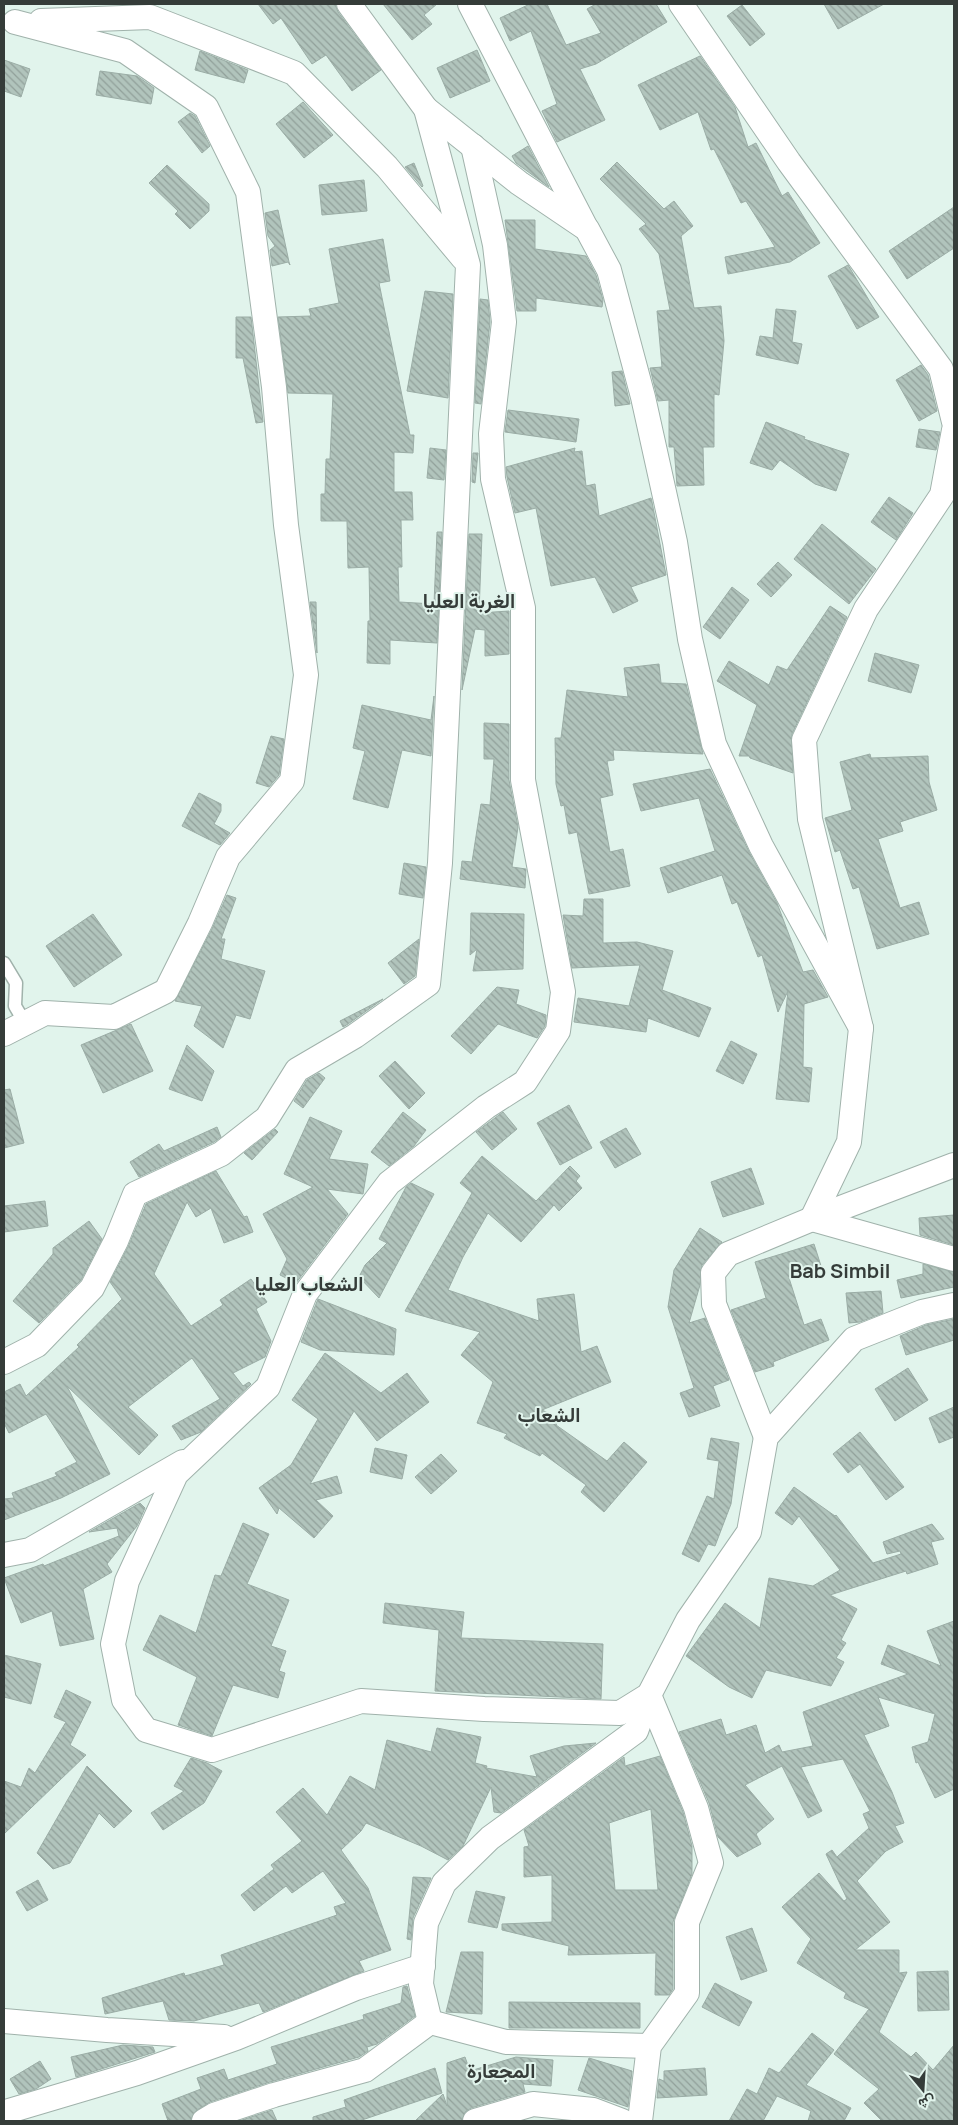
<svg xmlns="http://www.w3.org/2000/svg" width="958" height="2125" font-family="Manrope,Vazirmatn,sans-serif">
<defs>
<pattern id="building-back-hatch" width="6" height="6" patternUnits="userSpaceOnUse" patternTransform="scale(1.25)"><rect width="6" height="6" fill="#b1c4bc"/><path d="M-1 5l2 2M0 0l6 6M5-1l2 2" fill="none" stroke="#91a09a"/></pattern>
</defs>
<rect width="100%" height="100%" fill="#e1f4ec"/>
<!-- building -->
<g fill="url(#building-back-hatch)" stroke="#9bada6" fill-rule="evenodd">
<polygon points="258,4 335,4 338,12 381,70 352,91 326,55 312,64 281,18 273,24"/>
<polygon points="383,4 437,4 424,15 432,24 412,40"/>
<polygon points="530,4 547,4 566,45 601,33 587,9 596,4 656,4 667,22 596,64 580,69 605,120 557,142 542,111 557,104 531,31 510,41 500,18"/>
<polygon points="824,4 884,4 838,29"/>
<polygon points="742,5 765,34 750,46 727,16"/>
<polygon points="477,50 490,81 450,98 437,68"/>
<polygon points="200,51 248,70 244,83 195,70"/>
<polygon points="700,56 735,107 748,147 756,143 782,196 788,192 820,243 790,262 728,274 725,257 775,247 746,201 741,203 714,149 711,150 698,112 660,130 638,85"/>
<polygon points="4,60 30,69 21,97 4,91"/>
<polygon points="100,71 137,76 154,88 151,104 96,95"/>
<polygon points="303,102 333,135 304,158 276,124"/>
<polygon points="190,113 195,116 210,146 202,153 178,122"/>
<polygon points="528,146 549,187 516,163 512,156"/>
<polygon points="617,162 664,209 674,201 693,226 681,236 694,308 721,306 724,341 719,395 714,394 714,447 703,447 704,485 677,486 674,447 669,447 669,400 658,401 650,368 662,367 657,311 670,310 659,254 639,229 646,224 600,179"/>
<polygon points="414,163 423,186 422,187 405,167"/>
<polygon points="167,165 209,204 209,211 190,229 175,214 178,211 149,183"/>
<polygon points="364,180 367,211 322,215 319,185"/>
<polygon points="954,207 954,248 907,279 889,251"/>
<polygon points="278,210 289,262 290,265 288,262 272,266 270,250 275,246 268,236 265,213"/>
<polygon points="505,220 535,220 535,249 586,256 596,275 603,300 602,307 536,298 536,311 517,311"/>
<polygon points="383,239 390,281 379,283 410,435 414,435 413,453 394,452 394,492 412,492 413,520 401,520 402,567 398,567 399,602 434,604 437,532 442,532 437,643 390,640 390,664 367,663 368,621 370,621 369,567 348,568 347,521 321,521 321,494 325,494 326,459 330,459 333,394 288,393 278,317 311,316 309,309 339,303 329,249"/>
<polygon points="848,265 879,317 857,329 828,276"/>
<polygon points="425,291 453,294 448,398 407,391"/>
<polygon points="480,299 488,300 490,322 481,404 475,403"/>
<polygon points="776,309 796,311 792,342 802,344 798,364 756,355 760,336 773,338"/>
<polygon points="236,317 251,317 263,422 256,423 243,358 236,358"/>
<polygon points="921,365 928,375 937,411 919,421 896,380"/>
<polygon points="622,371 630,404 615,406 612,372"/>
<polygon points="508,410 579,419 576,442 505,432"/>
<polygon points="766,422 805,437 804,439 849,454 836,491 815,484 780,460 772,470 750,463"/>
<polygon points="919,429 940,432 936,450 916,447"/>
<polygon points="430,448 446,450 444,480 427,478"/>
<polygon points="575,448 574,452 582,451 586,486 595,484 599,516 651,498 652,502 666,575 631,587 638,601 613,613 595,577 551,586 536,508 515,513 507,477 506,467"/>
<polygon points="473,453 478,453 475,483 472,482"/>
<polygon points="889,497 913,513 896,540 871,522"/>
<polygon points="822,524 876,569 849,604 794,559"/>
<polygon points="469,534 482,534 479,613 509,611 509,654 485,656 485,630 475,629 462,690"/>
<polygon points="778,562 792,575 771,597 757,584"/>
<polygon points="732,587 749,600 720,639 703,627"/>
<polygon points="310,602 316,602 317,653"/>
<polygon points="830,606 847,617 792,734 793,773 750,758 749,756 739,756 757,705 717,681 729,661 769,685 777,666 787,670"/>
<polygon points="875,653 919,665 911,693 868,681"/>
<polygon points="659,664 661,683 686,684 703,754 613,750 614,760 607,761 613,795 600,798 610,852 623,849 630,886 589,894 577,832 569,834 564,805 561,806 556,784 555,738 561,738 567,690 628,697 624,668"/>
<polygon points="434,696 431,756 402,750 388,808 353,799 365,751 353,748 362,705 431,720"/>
<polygon points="484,723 509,724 509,780 518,827 512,867 526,869 525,888 460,879 462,861 472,862 481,804 490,805 494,759 484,759"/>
<polygon points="271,736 284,739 279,775 269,787 256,783"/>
<polygon points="870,754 871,758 928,756 929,782 937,810 900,822 903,831 878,839 900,908 919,902 929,934 877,949 859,887 853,889 840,850 835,852 825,818 852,810 840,762"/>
<polygon points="710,769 749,852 777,903 803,972 813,970 828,997 804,1004 803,1067 812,1068 809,1102 776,1099 788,991 778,1012 762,955 758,957 737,902 732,904 722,875 668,893 660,868 715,851 699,798 641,811 633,784"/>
<polygon points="199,793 221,804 221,811 214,824 230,833 220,845 182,826"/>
<polygon points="404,863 426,867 423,898 399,894"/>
<polygon points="227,895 236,898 221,939 225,939 221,959 265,971 250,1019 236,1015 223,1048 194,1026 202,1006 175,1001 212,929"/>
<polygon points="584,899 603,899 603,943 637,942 673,951 662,990 711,1008 699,1037 648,1018 646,1032 574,1022 578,998 629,1006 640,965 572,968 563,915 583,916"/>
<polygon points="471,913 524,914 523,969 473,971 477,949 470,955"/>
<polygon points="93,914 122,955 74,987 46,946"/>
<polygon points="419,939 415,976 404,984 388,963"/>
<polygon points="497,987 519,990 516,1004 546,1015 545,1026 537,1038 498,1024 471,1054 451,1036"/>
<polygon points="383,999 348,1024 343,1027 340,1021"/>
<polygon points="131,1024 153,1071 103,1093 81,1045"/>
<polygon points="731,1041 757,1054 743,1084 716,1071"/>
<polygon points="187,1045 214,1071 202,1101 169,1089"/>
<polygon points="395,1061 425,1093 409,1109 379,1076"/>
<polygon points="319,1073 325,1078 303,1108 294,1101 307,1080"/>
<polygon points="10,1089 24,1143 4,1148 4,1090"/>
<polygon points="569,1105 592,1148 560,1165 537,1123"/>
<polygon points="403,1112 426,1130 414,1146 389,1166 371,1152"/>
<polygon points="503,1112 517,1129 492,1150 476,1132"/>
<polygon points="310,1117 342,1131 329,1159 368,1164 363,1194 327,1189 348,1214 296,1283 280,1275 287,1259 263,1214 313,1187 284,1174"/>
<polygon points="217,1127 221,1137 214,1142 139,1177 130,1162 159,1144 164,1151"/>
<polygon points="626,1128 641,1154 615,1168 600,1142"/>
<polygon points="275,1129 278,1132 252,1160 244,1153"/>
<polygon points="482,1156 536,1201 570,1166 580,1176 576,1181 582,1188 559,1211 554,1205 521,1242 488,1213 463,1257 448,1290 539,1321 537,1299 574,1294 581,1352 597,1346 611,1382 542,1410 560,1419 556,1425 607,1461 624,1442 647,1462 604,1512 581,1492 586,1485 542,1453 540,1456 504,1438 507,1434 477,1423 493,1382 461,1355 480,1332 405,1311 472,1193 460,1183"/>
<polygon points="751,1168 764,1204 723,1217 711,1182"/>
<polygon points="216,1171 244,1217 247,1216 253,1232 224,1243 211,1208 196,1217 187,1202 154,1274 191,1326 223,1305 220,1300 251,1279 267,1302 256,1309 271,1341 265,1357 233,1373 243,1386 249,1382 251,1384 201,1432 181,1440 172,1426 220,1399 192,1358 128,1407 158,1435 139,1455 67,1386 110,1474 61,1498 4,1520 4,1499 14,1498 12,1493 57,1476 55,1473 77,1462 46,1414 9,1433 4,1423 4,1392 20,1384 26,1396 79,1347 77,1345 122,1299 110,1282 128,1247 146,1204"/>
<polygon points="411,1183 434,1194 379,1298 359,1277 365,1265 387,1243 379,1239 406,1187"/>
<polygon points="45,1201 48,1226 4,1232 4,1206"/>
<polygon points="954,1215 954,1245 920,1235 919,1218"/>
<polygon points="89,1221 102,1239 81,1280 39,1323 13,1301 53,1254 53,1248"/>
<polygon points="700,1228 722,1242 702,1265 700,1285 689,1323 705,1318 729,1380 713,1386 720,1406 689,1417 680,1393 694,1388 668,1307 674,1270"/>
<polygon points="814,1244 822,1269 789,1278 804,1325 821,1319 829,1340 773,1362 774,1366 755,1372 731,1310 766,1298 755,1262"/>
<polygon points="923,1264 954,1272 954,1287 901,1298 897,1280 923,1274"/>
<polygon points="881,1291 883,1313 860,1322 849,1323 846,1293"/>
<polygon points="318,1299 396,1329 394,1355 320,1350 301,1342"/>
<polygon points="954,1319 954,1340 906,1355 900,1336 926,1325"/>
<polygon points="325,1353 381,1393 407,1373 429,1402 377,1441 354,1411 310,1484 337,1476 342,1493 316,1500 333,1516 314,1538 279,1508 277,1514 259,1488 291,1465 318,1419 292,1400"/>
<polygon points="908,1368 928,1400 895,1421 875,1389"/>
<polygon points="954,1407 954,1437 939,1443 929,1418"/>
<polygon points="860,1432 904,1487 886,1500 860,1464 848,1473 833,1454"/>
<polygon points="711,1438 739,1443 731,1504 715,1546 708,1544 699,1562 682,1554 707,1496 714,1499 719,1461 707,1459"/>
<polygon points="375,1448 407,1455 402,1479 370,1472"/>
<polygon points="441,1454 457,1471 431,1494 415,1477"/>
<polygon points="794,1487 835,1516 836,1515 873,1563 901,1554 900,1551 887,1554 883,1542 932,1524 944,1539 931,1542 938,1564 907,1574 906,1571 830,1595 857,1609 841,1640 846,1643 836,1658 844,1662 831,1686 766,1670 752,1698 729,1687 686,1656 725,1603 760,1628 769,1578 813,1586 840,1570 799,1516 792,1525 775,1513"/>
<polygon points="140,1503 145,1508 137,1526 107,1564 112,1572 83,1589 94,1639 60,1646 52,1611 21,1623 4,1578 43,1564 44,1566 119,1536 117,1528 89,1532"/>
<polygon points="243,1523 269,1534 247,1584 289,1600 271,1646 286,1651 279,1671 285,1673 278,1698 233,1685 212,1736 178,1725 197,1677 143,1650 160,1615 196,1633 215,1575 221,1576"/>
<polygon points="385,1603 464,1612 461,1638 603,1644 601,1699 435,1691 439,1630 383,1623"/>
<polygon points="954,1621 954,1789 935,1798 918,1762 916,1763 912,1747 928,1742 935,1714 878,1697 889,1726 864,1735 892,1792 904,1823 895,1826 903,1842 886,1851 857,1881 890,1922 855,1950 899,1950 899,1973 907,1972 879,2032 911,2057 916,2052 933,2070 954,2045 954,2121 882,2121 864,2103 879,2089 834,2054 869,2009 844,1998 846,1993 797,1963 811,1939 782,1907 819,1873 844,1901 847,1899 826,1854 832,1850 837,1857 869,1828 863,1814 870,1811 843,1759 801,1767 822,1811 808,1818 782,1766 745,1785 774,1819 756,1834 761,1844 737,1857 718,1837 709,1803 679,1732 721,1719 726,1735 756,1725 765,1753 779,1745 782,1752 813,1746 803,1712 908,1674 881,1664 888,1645 941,1666 927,1631"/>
<polygon points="4,1655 41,1664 31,1704 4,1697"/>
<polygon points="66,1690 91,1702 70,1745 86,1755 4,1834 4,1781 21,1787 29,1768 35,1773 66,1722 54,1717"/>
<polygon points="437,1728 481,1737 475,1763 487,1766 486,1768 537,1777 530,1756 564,1746 596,1743 501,1813 494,1812 491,1787 463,1846 448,1860 421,1846 366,1823 361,1831 341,1850 368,1888 391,1950 359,1961 364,1971 263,2012 259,2003 194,2021 169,2020 163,2001 105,2014 102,1998 184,1973 185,1976 224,1965 221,1955 337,1915 334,1907 346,1903 323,1871 292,1893 286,1886 254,1911 241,1895 274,1869 271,1865 302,1841 276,1812 303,1788 327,1815 350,1776 375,1790 387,1740 431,1752"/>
<path d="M660,1756L683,1812L692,1846V1874L673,1922V1989L669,1995H655L656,1953L568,1955L569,1946L502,1930V1924L552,1922V1875L524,1877V1847L529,1846L524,1830L624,1757L625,1766ZM651,1809L658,1890H615L609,1823Z"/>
<polygon points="191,1758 207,1763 222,1771 204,1803 163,1830 151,1813 184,1791 174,1786"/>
<polygon points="87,1766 132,1811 114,1828 99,1813 70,1863 53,1869 37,1853"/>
<polygon points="413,1877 431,1878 413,1918 411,1940 407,1939"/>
<polygon points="38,1880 48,1900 27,1911 16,1892"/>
<polygon points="476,1891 505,1897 497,1928 468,1922"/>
<polygon points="752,1928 767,1971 741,1980 726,1937"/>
<polygon points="461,1952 483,1952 482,2014 446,2012"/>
<polygon points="948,1971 949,2010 918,2011 917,1972"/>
<polygon points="715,1983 752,2002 739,2026 702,2007"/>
<polygon points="407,1986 415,2016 377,2044 367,2047 368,2051 359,2057 270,2082 210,2102 197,2110 190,2121 168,2121 162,2104 201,2089 197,2078 224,2069 228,2080 277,2064 271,2047 364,2019 363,2015 401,2003 403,1987"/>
<polygon points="509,2002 640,2003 640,2028 509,2028"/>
<polygon points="812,2033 834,2050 806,2085 851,2108 844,2121 808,2121 811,2111 777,2096 763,2121 729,2121 747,2089 757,2094 769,2068 779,2073"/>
<polygon points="123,2045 153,2047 155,2052 76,2077 71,2057"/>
<polygon points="465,2057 470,2071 516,2057 553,2060 551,2086 523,2084 525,2092 471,2108 465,2112 462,2121 415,2121 443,2094 447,2106 447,2063"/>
<polygon points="589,2058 632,2071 628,2107 578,2090"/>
<polygon points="40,2061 51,2079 36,2089 19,2094 10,2079"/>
<polygon points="435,2068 442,2093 359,2121 313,2121 313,2117 346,2107 344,2100"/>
<polygon points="705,2068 707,2095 657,2098 659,2079 664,2081 664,2071"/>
<polygon points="272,2110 277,2121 239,2121"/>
</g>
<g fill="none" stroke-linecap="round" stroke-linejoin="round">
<defs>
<polyline id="service" points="4,963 16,983 15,1006 25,1023"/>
<g id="minor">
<polyline points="470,4 586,228"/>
<polyline points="681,4 789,162 941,369 954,422"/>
<polyline points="41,21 150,17 294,73 387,167 463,258"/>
<polyline points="426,109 519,183 587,229 609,270 643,397 675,542 690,639 714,744 761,846 861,1028"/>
<polyline points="473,146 495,245 504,322 491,434 493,479 523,608 523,780 563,992 558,1031 525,1082 486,1107 389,1183 305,1294 268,1387 176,1474 127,1581 113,1644 124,1700 146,1730 212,1750 361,1701 484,1709 620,1713 649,1695 688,1620 749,1532 766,1437 854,1339 922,1312 954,1305"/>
<polyline points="954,430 942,495 866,609 804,740 810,819 861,1028 849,1142 812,1219 954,1259"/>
<polyline points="4,1034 45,1013 114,1017 166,991 200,923 228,857 292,781 306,675 286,525 274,387 248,192 206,107 125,51 15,22"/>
<polyline points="4,1362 37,1345 92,1288 116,1241 135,1194 221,1154 267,1118 297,1070 355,1036 428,984 440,863 468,265 426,109 349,4"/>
<polyline points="766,1437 714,1304 713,1273 728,1254 812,1219 954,1165"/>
<polyline points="4,1555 30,1550 183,1462"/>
<polyline points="4,2021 107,2030 224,2037"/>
<polyline points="430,2022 421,1984 426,1923 444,1883 490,1838 636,1731 649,1695"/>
<polyline points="430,2022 506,2042 649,2046"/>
<polyline points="4,2116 9,2111 137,2073 236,2038 356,1988 423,1966"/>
<polyline points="204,2121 214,2115 274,2095 365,2070 430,2022"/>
<polyline points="475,2121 533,2104 593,2110 622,2121"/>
<polyline points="640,2121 649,2046 687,1993 687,1922 711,1863 696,1808 649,1695"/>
</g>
</defs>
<!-- service casing -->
<use href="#service" stroke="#a0b2ab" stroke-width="15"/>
<!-- minor casing -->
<use href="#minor" stroke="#a0b2ab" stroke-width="26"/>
<!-- service -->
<use href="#service" stroke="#fff" stroke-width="12"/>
<!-- minor -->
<use href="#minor" stroke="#fff" stroke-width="24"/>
</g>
<g text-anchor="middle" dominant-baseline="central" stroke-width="4" stroke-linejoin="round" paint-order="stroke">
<!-- district labels -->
<g font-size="20" font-weight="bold" fill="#353c39" stroke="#e1f4ec">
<text x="469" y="600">الغربة العليا</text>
<text x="840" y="1270">Bab Simbil</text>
<text x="309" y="1283">الشعاب العليا</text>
<text x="549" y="1414">الشعاب</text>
<text x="501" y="2070">المجعارة</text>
</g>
</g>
<!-- border -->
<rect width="958" height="2125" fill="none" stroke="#353c39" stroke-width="10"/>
<!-- north arrow -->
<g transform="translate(923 2090) rotate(162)" stroke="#e1f4ec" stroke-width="4" paint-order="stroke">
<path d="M0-4L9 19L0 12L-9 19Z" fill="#353c39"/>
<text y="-8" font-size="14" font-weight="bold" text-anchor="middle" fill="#353c39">ش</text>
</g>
</svg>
